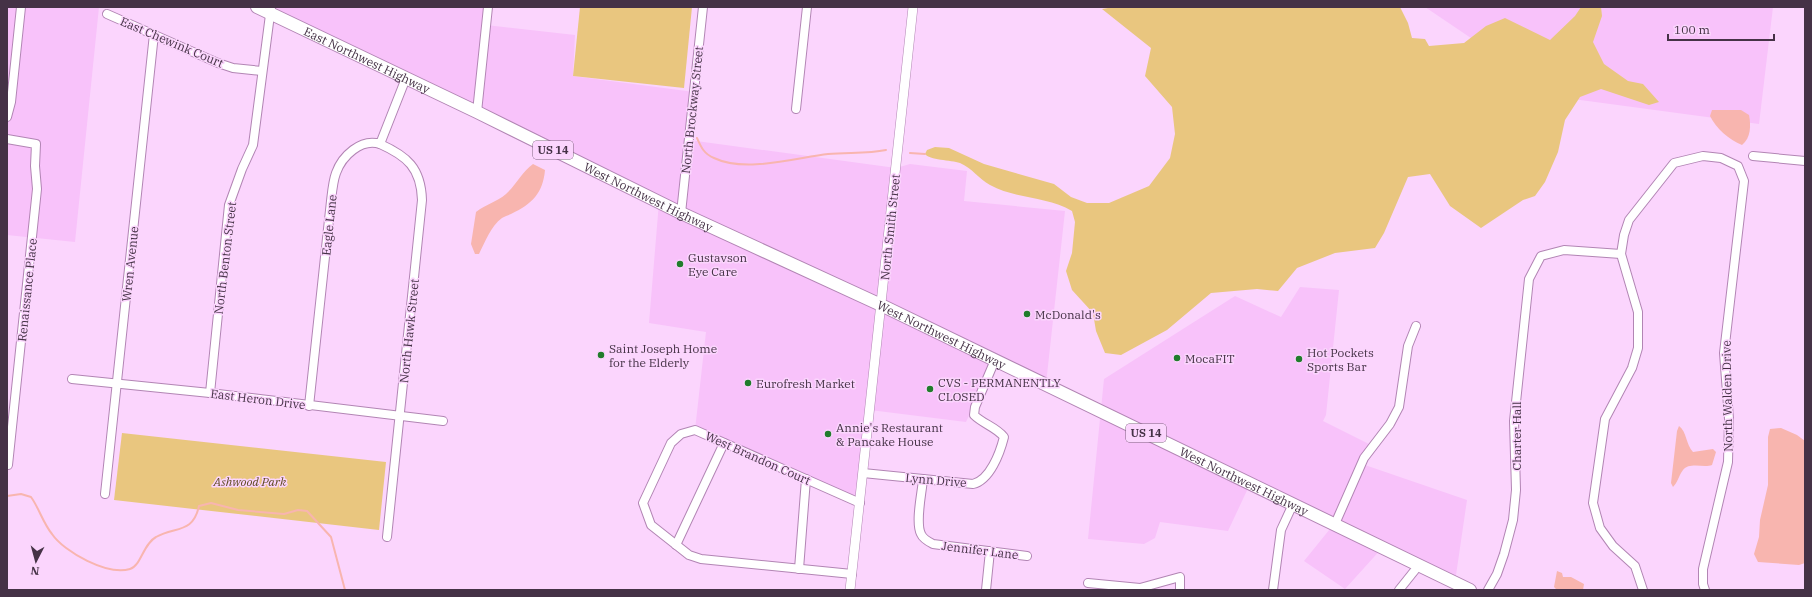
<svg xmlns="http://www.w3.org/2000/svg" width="1812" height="597" font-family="'IBM Plex Serif',serif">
<rect width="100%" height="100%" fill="#fbd5fd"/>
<!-- built -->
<g fill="#f8c2fa">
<polygon points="7,7 99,7 75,242 7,235"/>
<polygon points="271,7 488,7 486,25 575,35 573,76 694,92 689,140 896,168 910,164 967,171 964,201 1065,211 1046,384 995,360 966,422 870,410 860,503 695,430 706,332 649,323 659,202 271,13"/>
<polygon points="1425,7 1773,7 1759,124 1558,97"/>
<polygon points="1300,287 1339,290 1326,415 1323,421 1373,446 1362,464 1467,500 1455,582 1383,547 1345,589 1304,561 1334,524 1250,484 1228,531 1160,522 1155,538 1144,544 1088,539 1104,379 1235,296 1281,317"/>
</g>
<!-- green -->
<g fill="#e9c67f">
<polygon points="580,7 692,7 684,88 573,76"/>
<path d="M1114,7H1400L1408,23L1412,38L1425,39L1429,46L1464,43L1486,26L1505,18L1550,40L1575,16L1581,7H1601L1602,16L1593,42L1604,64L1628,81L1643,84L1659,102L1649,105L1601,89L1580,97L1565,120L1558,152L1545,182L1535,196L1523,200L1481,228L1450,206L1430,174L1408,177L1384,233L1375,248L1335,253L1297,268L1278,291L1257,289L1211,293L1167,330L1121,355L1105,353L1096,331L1093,313L1072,290L1066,271L1072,253L1075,222L1072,211C1047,196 1015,199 990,185C979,179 972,168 960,163C951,160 929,160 925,154L927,150L935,147L949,148L984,164L1054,184L1071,197L1087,203H1109L1149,186L1170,158L1175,134L1172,107L1145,76L1151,48L1102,9Z"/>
<polygon points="122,433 386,462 379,530 114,500"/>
</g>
<!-- water -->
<g fill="#f8b5af">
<path d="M1712,110H1741L1749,115C1751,125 1751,138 1742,145C1729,140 1716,128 1710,116Z"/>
<path d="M533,164L545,170C543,193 532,204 511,214C509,215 505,216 502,218C491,226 485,242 479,254H475L471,244L476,212C486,204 497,202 506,194C516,185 522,172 533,164Z"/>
<path d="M1679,426C1687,432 1686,445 1693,452L1713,449L1716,452L1712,465C1704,468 1689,462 1683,470C1679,475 1678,482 1673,487L1671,483L1677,431Z"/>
<polygon points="1781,428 1797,435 1805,441 1805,563 1799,565 1758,562 1754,554 1759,537 1760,520 1768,485 1768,437 1770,429"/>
<polygon points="1557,571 1562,573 1563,577 1571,577 1584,584 1583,590 1557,590 1554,587"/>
</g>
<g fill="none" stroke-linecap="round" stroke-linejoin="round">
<!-- stream -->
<g stroke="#f8b5af" stroke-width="2">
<path d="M697,138C701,147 704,154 714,158C745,173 795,158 828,154C847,152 867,154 886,150"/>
<polyline points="910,153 925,154"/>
<path d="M7,496L21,494L31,497C39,508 43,523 52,534C64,552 108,576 130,569C141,566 143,544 156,537C175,526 193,534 199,506L211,503L238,510L284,514L298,510L307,511L331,537L345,590"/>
</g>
<defs>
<g id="minor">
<polyline points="107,14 218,63 233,68 262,71"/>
<polyline points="796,109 807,7"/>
<polyline points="477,112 488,7"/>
<polyline points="7,117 11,102 21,7"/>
<polyline points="7,139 36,144 35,166 37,189 8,465"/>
<path d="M380,144C407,156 421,168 422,200L387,537"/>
<polyline points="1753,156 1805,161"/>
<polyline points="681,213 703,7"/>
<polyline points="72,379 210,393 443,421"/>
<polyline points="210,393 229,205 242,169 253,145 271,7"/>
<path d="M309,406L331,201C332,192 333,181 336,173C342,156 361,138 380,144L406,78"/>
<path d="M863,473L973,484C990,480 1000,453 1004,437C996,427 983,424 974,415L975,407L995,360"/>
<path d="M923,479C922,493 915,522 921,534C923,539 929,542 933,544L1027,556"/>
<polyline points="105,494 154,34"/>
<polyline points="1335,524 1364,458 1390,424 1399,407 1408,346 1416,326"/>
<polyline points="676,545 724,443"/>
<polyline points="799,569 806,479"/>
<polyline points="852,574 701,559 689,555 651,525 643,503 671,443 681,434 695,430 860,503"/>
<polyline points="1088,583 1140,588 1180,577 1180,590"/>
<polyline points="986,590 990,551"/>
<polyline points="1273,590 1281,530 1293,504"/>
<polyline points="1399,590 1419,565"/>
<polyline points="1488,590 1497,574 1504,554 1513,520 1516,490 1514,421 1529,279 1541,256 1564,250 1621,254"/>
<polyline points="1643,590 1635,566 1613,546 1600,528 1593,503 1605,419 1632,368 1638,348 1638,312 1621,254 1624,235 1629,220 1674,163 1703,156 1721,158 1738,166 1744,181 1724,353 1729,419 1728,462 1703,569 1703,584 1705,590"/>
</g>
<polyline id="tertiary" points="850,590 913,7"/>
<g id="primary">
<path id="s1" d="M257,7L477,112L681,213L881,305L1470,590"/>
</g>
</defs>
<!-- minor casing -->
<use href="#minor" stroke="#b285b4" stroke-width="10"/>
<!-- tertiary casing -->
<use href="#tertiary" stroke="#b285b4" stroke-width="10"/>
<!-- primary casing -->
<use href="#primary" stroke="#b285b4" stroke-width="14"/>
<!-- minor -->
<use href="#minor" stroke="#fff" stroke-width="8"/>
<!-- tertiary -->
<use href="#tertiary" stroke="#fff" stroke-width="9"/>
<!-- primary -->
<use href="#primary" stroke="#fff" stroke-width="12"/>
</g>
<!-- markers -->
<g fill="#207c2b" stroke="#fbd5fd" stroke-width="1.5">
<circle cx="680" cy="264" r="4"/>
<circle cx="1027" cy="314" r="4"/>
<circle cx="601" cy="355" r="4"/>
<circle cx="1177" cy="358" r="4"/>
<circle cx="1299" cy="359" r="4"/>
<circle cx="748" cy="383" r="4"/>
<circle cx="930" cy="389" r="4"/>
<circle cx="828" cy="434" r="4"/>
</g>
<g text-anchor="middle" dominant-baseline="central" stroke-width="3" stroke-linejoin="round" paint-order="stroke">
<!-- shield labels -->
<g fill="#fbd5fd" stroke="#7c637d" stroke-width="1">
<rect x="533" y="141" width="40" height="18" rx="3"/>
<rect x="1126" y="424" width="40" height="18" rx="3"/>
</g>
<g font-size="11" font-weight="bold" fill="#453246">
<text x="553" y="150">US 14</text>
<text x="1146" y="433">US 14</text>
</g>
<!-- street labels -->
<g font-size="12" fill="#453246" stroke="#fbd5fd">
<text transform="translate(172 42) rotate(23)">East Chewink Court</text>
<text stroke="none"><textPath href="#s1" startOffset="122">East Northwest Highway</textPath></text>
<text transform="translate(692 110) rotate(-84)">North Brockway Street</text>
<text stroke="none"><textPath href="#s1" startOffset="435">West Northwest Highway</textPath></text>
<text transform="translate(329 225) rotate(-84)">Eagle Lane</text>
<text transform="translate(890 227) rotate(-84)">North Smith Street</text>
<text transform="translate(225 258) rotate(-83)">North Benton Street</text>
<text transform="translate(130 264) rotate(-84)">Wren Avenue</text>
<text transform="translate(27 290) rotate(-84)">Renaissance Place</text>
<text transform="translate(409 331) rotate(-84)">North Hawk Street</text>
<text stroke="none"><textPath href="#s1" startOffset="759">West Northwest Highway</textPath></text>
<text transform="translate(1727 396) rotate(-91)">North Walden Drive</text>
<text transform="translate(258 399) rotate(7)">East Heron Drive</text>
<text transform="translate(1516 436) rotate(-90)">Charter Hall</text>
<text transform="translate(758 458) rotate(24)">West Brandon Court</text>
<text transform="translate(936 480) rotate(5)">Lynn Drive</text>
<text stroke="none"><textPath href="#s1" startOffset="1095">West Northwest Highway</textPath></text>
<text transform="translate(980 550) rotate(7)">Jennifer Lane</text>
</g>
<!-- poi labels -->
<g font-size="12" fill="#453246" stroke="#fbd5fd" text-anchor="start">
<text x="688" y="257">Gustavson<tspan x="688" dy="14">Eye Care</tspan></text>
<text x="1035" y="314">McDonald's</text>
<text x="609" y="348">Saint Joseph Home<tspan x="609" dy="14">for the Elderly</tspan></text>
<text x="1307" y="352">Hot Pockets<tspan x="1307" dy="14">Sports Bar</tspan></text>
<text x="1185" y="358">MocaFIT</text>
<text x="938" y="382">CVS - PERMANENTLY<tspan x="938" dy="14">CLOSED</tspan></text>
<text x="756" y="383">Eurofresh Market</text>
<text x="836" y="427">Annie's Restaurant<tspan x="836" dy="14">&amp; Pancake House</tspan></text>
</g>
<!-- park labels -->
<g font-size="12" font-style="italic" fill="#5e4a20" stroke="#fbd5fd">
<text x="250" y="481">Ashwood Park</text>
</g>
</g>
<!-- border -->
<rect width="1812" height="597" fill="none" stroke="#453246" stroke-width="16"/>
<!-- north arrow -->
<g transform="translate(36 561) rotate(186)" stroke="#fbd5fd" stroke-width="3" paint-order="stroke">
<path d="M0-3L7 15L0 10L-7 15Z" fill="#453246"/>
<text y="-6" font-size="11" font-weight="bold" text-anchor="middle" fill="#453246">N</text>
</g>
<!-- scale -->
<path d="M1668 34v6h106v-6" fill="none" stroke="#453246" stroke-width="2"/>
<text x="1674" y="34" font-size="12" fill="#453246" stroke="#fbd5fd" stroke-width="3" paint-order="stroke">100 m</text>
</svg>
